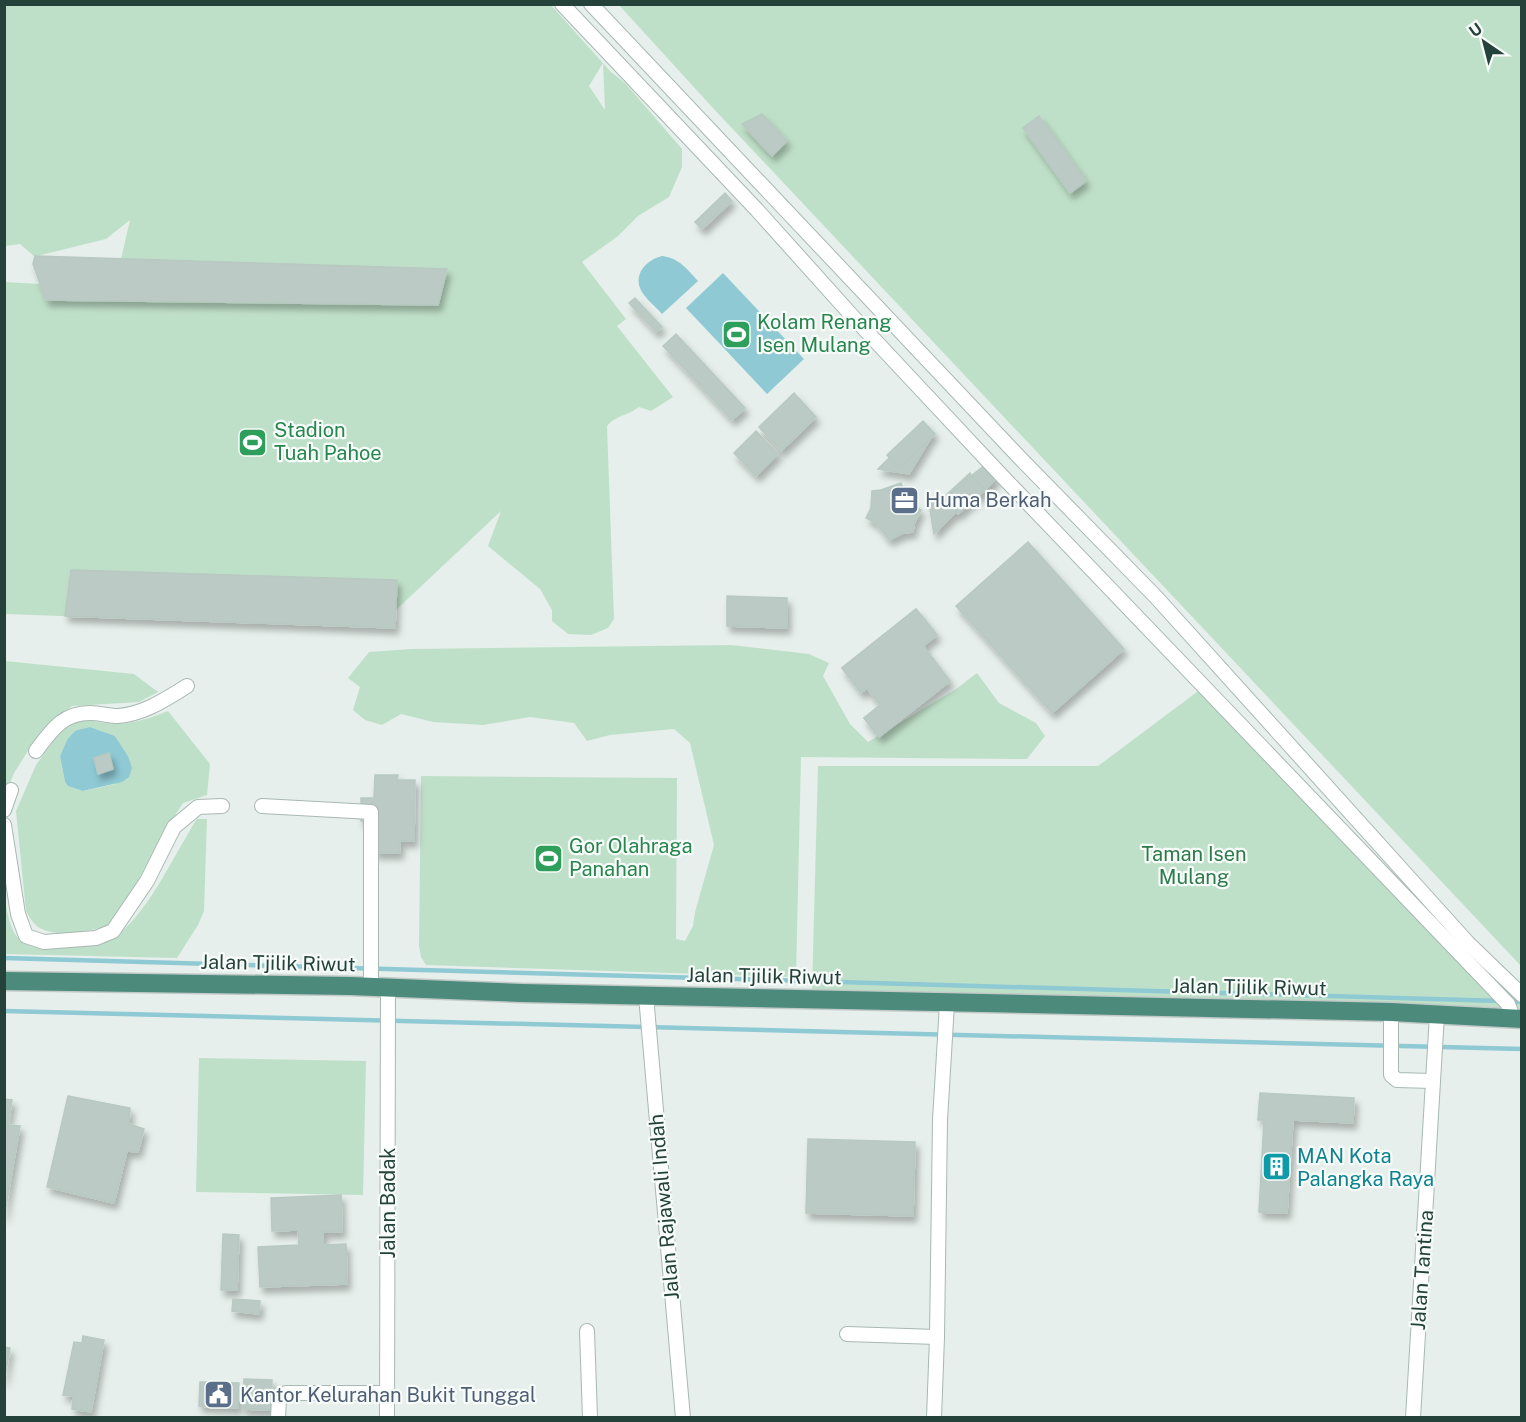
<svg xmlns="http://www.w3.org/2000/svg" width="1526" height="1422" font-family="'Public Sans',sans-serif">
<defs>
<filter id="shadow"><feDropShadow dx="3.5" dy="6" stdDeviation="3" flood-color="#0004"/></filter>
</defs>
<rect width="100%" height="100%" fill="#e6efeb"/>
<!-- green -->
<g fill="#bfe0c8" fill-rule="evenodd">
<path d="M5,5H551L610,71L626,84L682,149V167L669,197L638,216L618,236L582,262L626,319L617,326L673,397L651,411L639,407C629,415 614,416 607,426L614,619L608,628L591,635L568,634L552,621V610L540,589L488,546L501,511L396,610L395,628L5,614L4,282L40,284L33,264L34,256L20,244L5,246ZM603,63L605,110L589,86ZM130,220L121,259L37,256L106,239Z"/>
<polygon points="619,5 1521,5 1521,966 712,107"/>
<polygon points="731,645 809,654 829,663 823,676 850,724 868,742 956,689 977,673 999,703 1036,723 1045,736 1027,759 801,757 796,977 426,965 421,957 419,946 421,776 677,778 676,939 685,941 693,926 695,912 714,845 690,743 674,729 610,735 587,741 574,723 530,717 483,725 433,722 401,714 382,725 365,720 353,710 360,687 348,678 369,652 411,649"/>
<polygon points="5,661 134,674 158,692 139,702 72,706 51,721 38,735 14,773 5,795"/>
<polygon points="1209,683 1521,1004 1521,1014 812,990 818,766 1098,766"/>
<path d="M168,711L210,764L207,795L183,803L158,842L132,892L109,925C92,931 59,938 42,929C34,926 30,918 26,911L16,811L36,765L61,731L76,718C87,719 95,722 105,723C128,726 148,719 168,711ZM90,727L115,736L128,756L115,784L84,791L68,786L65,782L60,756L67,740L77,730Z"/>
<path d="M197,819H207L204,911L198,925L177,958L5,954L4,895C10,926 12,950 51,948C69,947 92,948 109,940C145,922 175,852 197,819Z"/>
<polygon points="199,1058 366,1061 363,1195 196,1192"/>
</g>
<!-- water -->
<g fill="#8ec9d4">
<path d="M662,256C679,258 687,269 698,281L662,314C656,307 647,300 642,292C632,275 646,260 662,256Z"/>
<polygon points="723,273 804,359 767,394 686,308"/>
<polygon points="90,727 115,736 128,756 132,768 129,777 122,782 83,791 68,786 65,782 60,756 67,740 73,733 77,730"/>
</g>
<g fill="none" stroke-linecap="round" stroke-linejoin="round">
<!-- stream -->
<g stroke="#8ec9d4" stroke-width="4.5">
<polyline points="4,958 1501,1001"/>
<polyline points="1509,1001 1522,1002"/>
<polyline points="4,1011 1522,1049"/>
</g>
</g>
<!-- building -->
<g fill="#bbcac4" stroke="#b8c9c2" stroke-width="1.5" fill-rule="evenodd" filter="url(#shadow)">
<polygon points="762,114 787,141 772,156 742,124"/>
<polygon points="1039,116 1086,181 1070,193 1023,128"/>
<polygon points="725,193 732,201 702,229 695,222"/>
<polygon points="35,256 447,269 438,305 46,300 33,264"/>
<polygon points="635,298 662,327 656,332 629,303"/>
<polygon points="676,334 745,408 732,420 663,346"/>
<polygon points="794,393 816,417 781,451 759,427"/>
<polygon points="923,421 935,434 899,468 887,455"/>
<polygon points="756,431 778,454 756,476 734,453"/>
<polygon points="930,439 909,474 878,469 890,457 899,468"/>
<polygon points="985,465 997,478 985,490 971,476"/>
<polygon points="970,473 971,476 945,500 956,512 934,534 928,497 944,497"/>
<polygon points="971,476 985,490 958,514 945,500"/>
<polygon points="901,483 905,495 913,505 921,510 914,524 913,532 903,533 889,540 876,523 866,518 871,508 872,491 881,490"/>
<polygon points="1028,542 1124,649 1052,713 956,606"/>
<polygon points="71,570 397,580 395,628 65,616"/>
<polygon points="727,596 787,598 787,628 727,626"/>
<path d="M916,609L937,635L923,646L950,681L879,737L864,718L880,705L867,688L861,693L842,668ZM901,658L915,676L893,693L879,675Z"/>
<polygon points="916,609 937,635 923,646 950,681 879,737 864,718 880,705 867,688 861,693 842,668"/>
<polygon points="109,753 113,769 98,774 94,758"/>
<polygon points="375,775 398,775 397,780 415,780 414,841 400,841 400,853 374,853 374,821 361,821 361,798 374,798"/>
<polygon points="1260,1093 1354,1098 1353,1123 1293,1120 1287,1213 1259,1212 1264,1120 1258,1120"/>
<polygon points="68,1096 130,1108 129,1124 144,1129 138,1152 127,1151 114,1203 47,1187"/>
<polygon points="4,1099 12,1100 8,1125 20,1126 4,1217"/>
<polygon points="808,1139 915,1142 913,1216 806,1213"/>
<polygon points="341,1195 342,1232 323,1232 323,1245 346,1244 347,1284 260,1287 258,1247 299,1245 298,1230 272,1231 271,1198"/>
<polygon points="223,1234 239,1235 237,1290 221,1290"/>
<polygon points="233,1299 260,1301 259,1314 232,1311"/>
<polygon points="83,1336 104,1340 91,1412 72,1409 73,1396 63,1395 74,1342 82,1343"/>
<polygon points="4,1347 10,1348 4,1381"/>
<polygon points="244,1379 272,1380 271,1410 243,1409"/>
<polygon points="200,1382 239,1383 238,1408 199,1406"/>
</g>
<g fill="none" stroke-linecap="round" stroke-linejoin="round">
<defs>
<g id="minor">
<polyline points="562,4 757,210 854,318 1002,476 1508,1004 1510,1009 1510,1018"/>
<polyline points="591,4 1020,458 1156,597 1468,943 1522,995"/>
<path d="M36,751C51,731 62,713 90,713C100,713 109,716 118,716C144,714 166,699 187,686"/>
<polyline points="262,806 371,812 371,987"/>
<polyline points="4,810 11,790"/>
<polyline points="4,825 18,914 26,936 44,942 96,938 113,931 147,881 174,827 198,807 222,806"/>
<polyline points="646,996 683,1418"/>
<polyline points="1391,1012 1391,1075 1397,1080 1432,1081"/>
<polyline points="587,1331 590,1418"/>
<polyline points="847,1334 937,1337"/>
<polyline points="278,1418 279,1400 286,1393 387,1393"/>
<polyline points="387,1418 388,988"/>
<polyline points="934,1418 937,1337 940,1120 947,1004"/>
<polyline points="1413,1418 1437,1014"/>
</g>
<polyline id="trunk" points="4,981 350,986 522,993 1391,1012 1522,1019"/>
</defs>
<!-- minor casing -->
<use href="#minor" stroke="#a8b8b2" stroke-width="16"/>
<!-- trunk casing -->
<use href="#trunk" stroke="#c2cac8" stroke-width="21"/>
<!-- minor -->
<use href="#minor" stroke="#fff" stroke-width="14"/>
<!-- trunk -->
<use href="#trunk" stroke="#4c8a7c" stroke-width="18"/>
</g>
<!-- icons -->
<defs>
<symbol id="stadium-square" viewBox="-11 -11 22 22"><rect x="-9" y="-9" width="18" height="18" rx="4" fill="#2e9e5b" stroke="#f7fbf9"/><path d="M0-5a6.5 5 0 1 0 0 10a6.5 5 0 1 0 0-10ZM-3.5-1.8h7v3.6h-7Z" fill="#fff"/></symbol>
<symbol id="office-square" viewBox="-11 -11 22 22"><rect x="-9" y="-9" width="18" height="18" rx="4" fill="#5c6f8a" stroke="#f7fbf9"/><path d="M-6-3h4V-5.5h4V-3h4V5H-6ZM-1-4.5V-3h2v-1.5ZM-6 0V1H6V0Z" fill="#fff"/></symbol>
<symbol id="building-square" viewBox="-11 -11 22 22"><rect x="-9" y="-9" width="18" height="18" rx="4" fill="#0f9aa8" stroke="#f7fbf9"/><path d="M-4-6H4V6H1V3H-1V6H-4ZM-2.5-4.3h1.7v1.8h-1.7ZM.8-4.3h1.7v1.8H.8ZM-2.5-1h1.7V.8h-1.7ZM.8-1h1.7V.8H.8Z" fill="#fff"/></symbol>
<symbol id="civic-square" viewBox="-11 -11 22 22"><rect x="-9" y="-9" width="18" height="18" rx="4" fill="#5c6f8a" stroke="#f7fbf9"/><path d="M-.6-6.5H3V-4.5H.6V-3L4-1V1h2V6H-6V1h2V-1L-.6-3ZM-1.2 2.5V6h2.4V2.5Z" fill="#fff"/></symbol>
</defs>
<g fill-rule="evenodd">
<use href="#stadium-square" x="720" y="318" width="33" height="33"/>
<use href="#stadium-square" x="236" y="426" width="33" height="33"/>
<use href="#office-square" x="888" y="484" width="33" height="33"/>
<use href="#stadium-square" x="532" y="842" width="33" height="33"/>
<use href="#building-square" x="1260" y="1150" width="33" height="33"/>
<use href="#civic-square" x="202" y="1378" width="33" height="33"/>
</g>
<g text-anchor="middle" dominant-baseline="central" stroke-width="4.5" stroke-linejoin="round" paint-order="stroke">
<!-- leisure labels -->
<g font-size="20" fill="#27864d" stroke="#f7fbf9" text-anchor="start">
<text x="757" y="322">Kolam Renang<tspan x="757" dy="23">Isen Mulang</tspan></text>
<text x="274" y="430">Stadion<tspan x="274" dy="23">Tuah Pahoe</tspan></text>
<text x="569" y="846">Gor Olahraga<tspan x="569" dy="23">Panahan</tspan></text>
</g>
<!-- service labels -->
<g font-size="20" fill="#4e5e75" stroke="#f7fbf9" text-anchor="start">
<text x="925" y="500">Huma Berkah</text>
<text x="240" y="1395">Kantor Kelurahan Bukit Tunggal</text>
</g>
<!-- park labels -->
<g font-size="20" fill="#2d7a4b" stroke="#f7fbf9">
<text x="1194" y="854">Taman Isen<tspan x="1194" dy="23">Mulang</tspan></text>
</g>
<!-- street labels -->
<g font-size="20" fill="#24423a" stroke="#f7fbf9">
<text transform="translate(278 963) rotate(1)">Jalan Tjilik Riwut</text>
<text transform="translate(764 976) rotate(1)">Jalan Tjilik Riwut</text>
<text transform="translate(1249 987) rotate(1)">Jalan Tjilik Riwut</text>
<text transform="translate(388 1203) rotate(-90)">Jalan Badak</text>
<text transform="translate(664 1207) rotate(-95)">Jalan Rajawali Indah</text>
<text transform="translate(1422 1270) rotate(-86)">Jalan Tantina</text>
</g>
<!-- culture labels -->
<g font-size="20" fill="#0d838f" stroke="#f7fbf9" text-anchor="start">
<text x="1297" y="1156">MAN Kota<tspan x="1297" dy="23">Palangka Raya</tspan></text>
</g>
</g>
<!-- border -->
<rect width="1526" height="1422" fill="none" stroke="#24423a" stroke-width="12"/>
<!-- north arrow -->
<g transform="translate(1484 42) rotate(325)" stroke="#f7fbf9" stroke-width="4.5" paint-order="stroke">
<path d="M0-4.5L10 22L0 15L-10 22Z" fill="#24423a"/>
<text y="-9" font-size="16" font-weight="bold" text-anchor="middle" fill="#24423a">U</text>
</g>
</svg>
